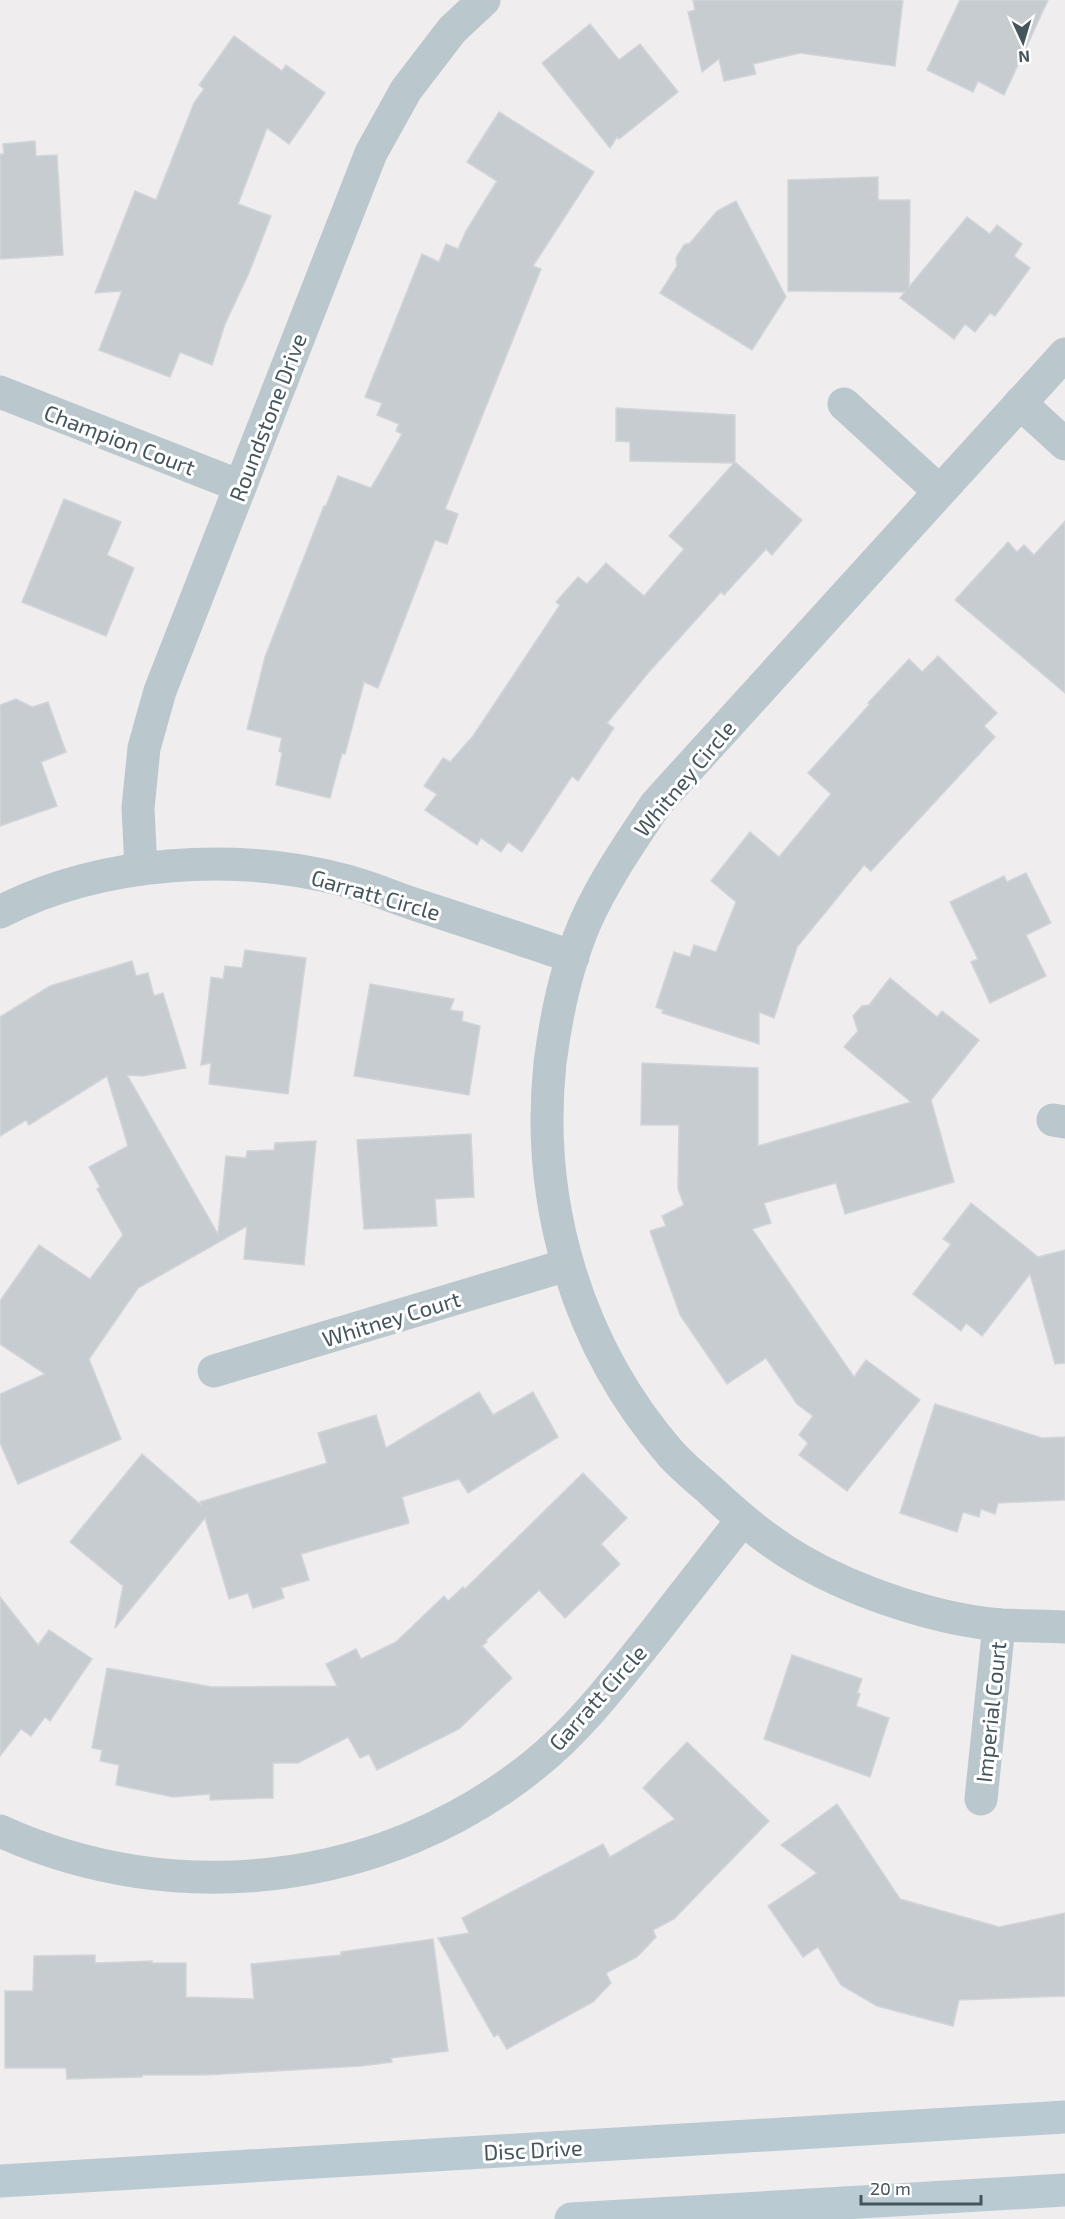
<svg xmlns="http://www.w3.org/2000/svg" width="1065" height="2219" font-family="'Exo 2',sans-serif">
<rect width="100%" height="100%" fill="#f0edee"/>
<!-- building -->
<g fill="#c7ccd1" stroke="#d1d5da" stroke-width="1.5">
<polygon points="693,0 903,0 895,66 800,53 753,64 756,74 724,81 719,59 702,72 688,12 695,10"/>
<polygon points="960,0 1048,0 1004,95 978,81 973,92 927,70"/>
<polygon points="590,24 619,60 640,44 678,92 619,139 617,137 610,148 542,63"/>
<polygon points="234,36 282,71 286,65 325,93 289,144 267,128 238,204 271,216 249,273 225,324 212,365 180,352 170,377 99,350 122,291 95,293 135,191 156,200 194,103 204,89 199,85"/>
<polygon points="499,112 594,172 533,266 541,269 445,509 458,514 447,544 435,540 378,688 364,682 345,754 342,753 330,798 276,785 282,753 279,751 282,738 247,729 265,657 324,506 326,506 338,476 371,488 402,434 396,431 399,424 377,415 382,403 365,397 422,254 439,262 446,244 458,249 466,231 497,181 467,162"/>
<polygon points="35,141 36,156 57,155 63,255 0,259 0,154 4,154 3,144"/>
<polygon points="878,177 878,200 910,200 909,287 967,217 990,234 997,225 1022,244 1014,256 1030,268 995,316 990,313 975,332 965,324 954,339 900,298 905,292 788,291 788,180"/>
<polygon points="736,201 786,297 752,350 660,293 677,266 676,258 684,245 690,243 717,211"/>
<polygon points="616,408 735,415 735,462 802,520 772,555 766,549 724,595 721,592 648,673 607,723 614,728 578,781 572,776 522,852 508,842 501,852 481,838 477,845 425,810 437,794 424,786 443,758 450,762 473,736 560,605 556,602 578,577 587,584 606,563 644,596 684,549 669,536 734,463 630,461 630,442 616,441"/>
<polygon points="64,499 121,522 107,555 134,568 106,636 22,602"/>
<polygon points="1065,521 1065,693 955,600 1008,542 1017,552 1024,545 1034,555"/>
<polygon points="938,656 997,713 984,726 995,737 871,871 864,865 797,947 774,1018 759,1012 759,1044 662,1013 663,1010 656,1007 674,952 690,957 694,945 716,952 736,902 711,881 750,832 779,857 831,794 808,773 870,704 868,703 909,659 922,672"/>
<polygon points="16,699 32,707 48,702 66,752 41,762 57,806 0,826 0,705"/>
<polygon points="1026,873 1051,923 1026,935 1046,976 990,1003 971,962 978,959 950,902 1004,876 1007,882"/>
<polygon points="245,950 306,958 288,1094 209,1084 211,1063 201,1065 211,977 223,979 225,966 242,968"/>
<polygon points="132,961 136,976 148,973 154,996 163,993 186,1068 143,1076 127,1075 218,1234 226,1156 246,1158 247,1151 274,1150 275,1143 316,1141 304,1265 244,1259 247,1226 138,1288 89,1359 121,1439 18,1484 0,1443 0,1394 45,1374 0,1344 0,1301 39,1245 90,1279 123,1235 97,1189 100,1187 89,1167 128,1146 107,1076 29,1125 26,1120 0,1136 0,1017 50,986"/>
<polygon points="890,978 937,1017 942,1011 979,1040 931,1100 954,1182 845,1214 836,1183 764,1203 771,1223 752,1229 854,1377 866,1360 920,1400 847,1491 799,1455 808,1443 799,1435 813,1416 797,1404 766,1358 727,1384 680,1315 650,1231 666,1226 662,1216 684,1205 678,1189 679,1125 641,1125 642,1063 758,1068 758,1146 911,1102 844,1047 858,1031 853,1016 862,1006 869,1005"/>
<polygon points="370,984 454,999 450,1010 463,1012 462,1021 480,1026 469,1095 354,1076"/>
<polygon points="471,1134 474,1197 435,1199 437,1226 364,1229 357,1140"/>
<polygon points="971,1203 1038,1257 1065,1250 1065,1363 1055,1364 1030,1274 982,1336 966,1323 961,1331 913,1294 951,1244 943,1239"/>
<polygon points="479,1392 493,1415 533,1392 558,1437 468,1493 459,1479 402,1497 409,1523 301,1554 309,1580 281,1588 284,1598 253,1608 248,1593 229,1599 205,1518 115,1628 123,1586 70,1542 142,1454 201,1505 200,1502 327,1463 318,1433 376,1415 386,1448"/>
<polygon points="935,1404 1042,1438 1065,1437 1065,1500 998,1503 995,1514 981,1509 979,1517 963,1512 957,1532 900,1513"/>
<polygon points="583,1473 627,1518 601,1544 620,1564 565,1618 539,1590 486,1640 487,1642 482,1646 512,1678 459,1729 377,1770 369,1754 360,1758 348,1737 298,1763 273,1763 273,1798 210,1800 210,1794 173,1797 116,1785 119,1765 100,1761 102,1750 92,1748 107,1668 212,1687 337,1686 326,1664 356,1649 361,1659 396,1642 444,1596 448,1601 463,1587 465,1589"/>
<polygon points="0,1597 38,1645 49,1630 92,1659 50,1721 45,1717 31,1736 21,1729 0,1756"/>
<polygon points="792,1655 862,1679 857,1693 860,1694 856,1706 889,1718 870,1777 764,1739"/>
<polygon points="687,1742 769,1821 674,1919 653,1930 656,1937 637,1957 606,1973 611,1983 593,2002 507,2049 498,2034 494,2037 438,1938 469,1933 462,1918 603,1844 610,1857 675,1819 643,1788"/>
<polygon points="837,1804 900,1899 999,1927 1065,1913 1065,1996 959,2000 953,2026 877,2006 841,1985 818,1947 803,1957 768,1906 817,1873 781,1845"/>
<polygon points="433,1939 448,2051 391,2058 392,2062 361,2066 204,2075 142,2075 142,2077 67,2079 66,2068 5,2068 5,1991 33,1991 34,1956 95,1955 95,1963 152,1961 152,1963 186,1963 186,1997 254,1999 251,1964 341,1955 341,1952"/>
</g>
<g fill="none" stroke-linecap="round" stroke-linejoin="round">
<!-- street -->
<g stroke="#bac8ce" stroke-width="33">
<path d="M1065,354L656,804C630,843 604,880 585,923C566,967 556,1016 550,1063C535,1203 577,1346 671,1454C682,1466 696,1478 709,1489C737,1516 766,1540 800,1560C855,1592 937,1620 1002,1625C1023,1626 1044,1626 1065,1627"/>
<polyline points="0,392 240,486"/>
<polyline points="1020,403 1065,444"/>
<polyline points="844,404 939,491"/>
<polyline points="141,869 138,808 144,748 160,691 371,153 406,90 452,30 484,0"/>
<path d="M0,912C101,860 235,852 343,880C368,886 392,897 417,905C469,922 521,939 573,957"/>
<polyline points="1053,1120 1065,1122"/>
<polyline points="214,1371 567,1265"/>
<polyline points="981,1799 999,1625"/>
<path d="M0,1831C175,1911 384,1886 534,1765C579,1729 614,1683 650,1638C680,1599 711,1560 742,1520"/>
</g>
<!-- secondary -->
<g stroke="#b9cad3" stroke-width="33">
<polyline points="0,2181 1065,2117"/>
<polyline points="571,2219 1065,2190"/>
</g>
</g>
<g text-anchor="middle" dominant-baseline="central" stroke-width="6" stroke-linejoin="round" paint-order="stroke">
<!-- street labels -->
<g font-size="22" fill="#44555c" stroke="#fff">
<text transform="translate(267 417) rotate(-69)">Roundstone Drive</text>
<text transform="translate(120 439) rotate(21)">Champion Court</text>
<text transform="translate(684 778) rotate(-50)">Whitney Circle</text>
<text transform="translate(376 894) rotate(16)">Garratt Circle</text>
<text transform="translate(391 1318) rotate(-17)">Whitney Court</text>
<text transform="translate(597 1697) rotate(-48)">Garratt Circle</text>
<text transform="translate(990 1712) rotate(-84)">Imperial Court</text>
<text transform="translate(533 2149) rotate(-3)">Disc Drive</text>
</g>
</g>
<!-- north arrow -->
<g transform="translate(1023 42) rotate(176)" stroke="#ffffff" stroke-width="4.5" paint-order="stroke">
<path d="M0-4.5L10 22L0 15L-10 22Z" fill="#44555c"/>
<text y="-9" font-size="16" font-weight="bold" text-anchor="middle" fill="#44555c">N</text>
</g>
<!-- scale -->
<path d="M861 2195v9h120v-9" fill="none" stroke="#44555c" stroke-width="3"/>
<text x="870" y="2195" font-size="18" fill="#44555c" stroke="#ffffff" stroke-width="4.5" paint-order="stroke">20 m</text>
</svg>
